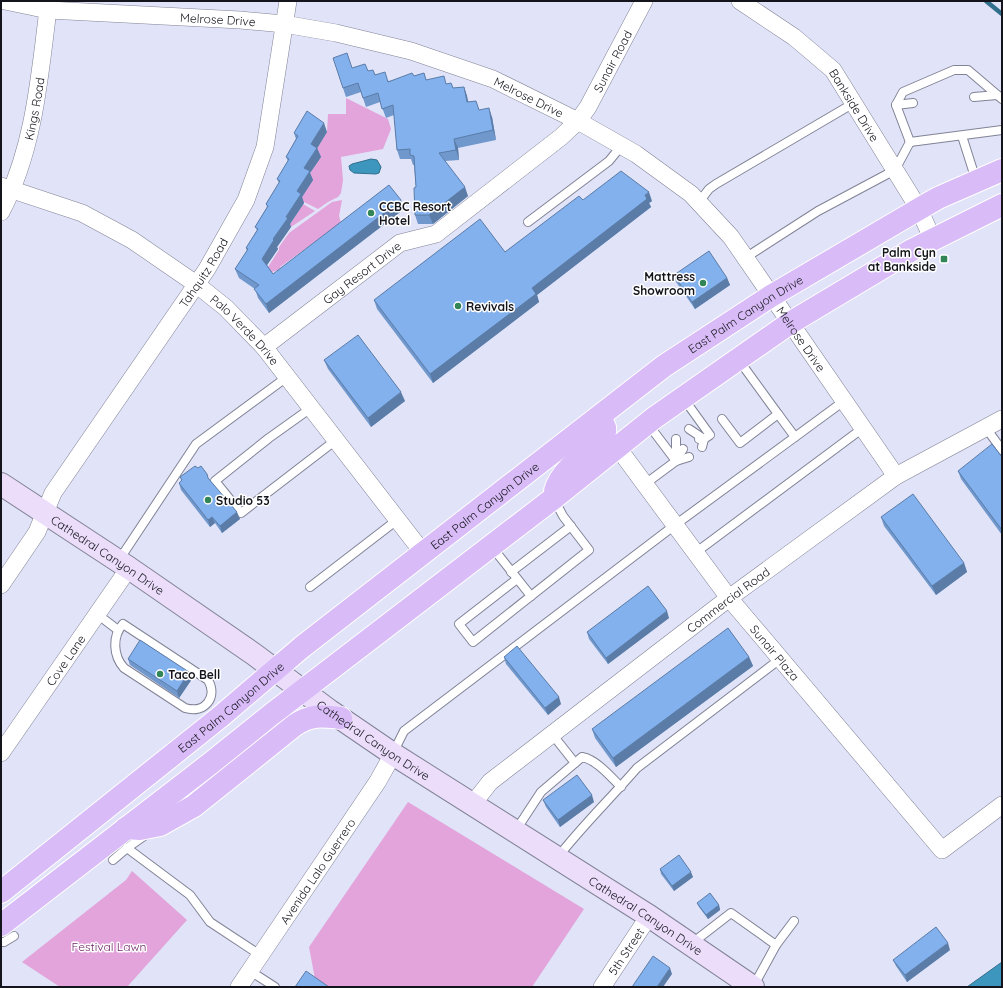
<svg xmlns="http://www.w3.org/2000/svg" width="1003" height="988" font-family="Quicksand,sans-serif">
<rect width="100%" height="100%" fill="#e1e3f8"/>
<!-- green -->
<g fill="#e2a4db">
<polygon points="346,98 388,119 391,129 383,149 341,157 343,180 341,193 338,197 328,202 318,209 300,200 308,177 320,157 315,152 327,132 328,114 346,114"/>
<polygon points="342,200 339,216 341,223 280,267 281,269 272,272 273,275 268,267 279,250 279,247 289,233 332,202"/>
<polygon points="303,204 315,211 291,227 287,221 291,223"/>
<polygon points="408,802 584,909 532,987 326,987 315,979 309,947"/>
<polygon points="132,871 187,920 127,987 60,987 22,962 126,880"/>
</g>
<!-- water -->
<g fill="#3d96bd" stroke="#316f8d">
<polygon points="371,159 377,160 381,167 379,173 376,174 354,173 350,170 349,166 352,164"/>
<polygon points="1002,962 1002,987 967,987"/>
</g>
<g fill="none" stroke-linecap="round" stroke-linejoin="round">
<!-- stream -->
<polyline stroke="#316f8d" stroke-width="4.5" points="986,1 1002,14"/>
<defs>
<g id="lane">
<polyline points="974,97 997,95"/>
<polyline points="896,105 913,103"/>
<polyline points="962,136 976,180"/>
<polyline points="910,142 896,105 903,92 954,70 968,70 1002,99"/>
<polyline points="910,142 1002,130"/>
<polyline points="699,202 709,189 716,184 854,103"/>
<polyline points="528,222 609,161 622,145"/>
<polyline points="745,258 818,211 895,170 910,142"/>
<polyline points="684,399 710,435 704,439 689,429"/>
<polyline points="311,408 269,438 215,481 241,513 336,440"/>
<polyline points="778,414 795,437"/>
<polyline points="722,419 740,443 778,414 738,359"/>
<polyline points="986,428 1002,450"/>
<polyline points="699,439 704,439 702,447"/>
<polyline points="676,460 683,449"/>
<polyline points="676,461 676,439"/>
<polyline points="676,461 689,457"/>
<polyline points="645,484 676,461 648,424"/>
<polyline points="492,547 531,596"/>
<polyline points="695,553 863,428"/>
<polyline points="119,560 196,444 287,377"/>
<polyline points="511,572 571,526"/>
<polyline points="517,579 459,624 473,642 589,550 563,516 554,499"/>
<polyline points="310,587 397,520"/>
<polyline points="97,614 118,630"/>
<path d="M123,624L208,680C218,697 205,714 185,708L124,668C113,656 112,636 123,624Z"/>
<polyline points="552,734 575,763"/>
<polyline points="393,753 404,731 675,525 844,401"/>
<path d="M516,830L541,792L582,757C597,760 610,776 621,787"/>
<polyline points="127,848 190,895 210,922 260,955"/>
<path d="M558,857C582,826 611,798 637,768L780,659"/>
<polyline points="113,860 127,848 147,834"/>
<polyline points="1,942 4,942 14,936"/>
<polyline points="691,944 731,913 776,945"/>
<polyline points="250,971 275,987"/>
<polyline points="753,987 776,945 794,921"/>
</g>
<g id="street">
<path id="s1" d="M5,1L48,10L240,20L284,24L336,33L411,51L493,79L578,121L636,154L691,194L731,237L896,476"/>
<path id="s2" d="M740,1L794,37L833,70L919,209L933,240"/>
<path id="s3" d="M1,186L82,213L132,240L196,284L226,308L264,347L424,554"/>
<path id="s4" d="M1,212C35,148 40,72 49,1"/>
<path id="s5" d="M264,347L400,243L436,234L561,137L578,121L588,107L644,1"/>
<path id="s6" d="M618,448L729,598L942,850L1002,805"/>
<path id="s7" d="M1,585L37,532L53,493L207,269L246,200L265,147L288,1"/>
<path id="s8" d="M1,753L129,568"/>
<path id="s9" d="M472,805L490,782L729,598L896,476L1002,419"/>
<path id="s10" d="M239,987L378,781L393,754"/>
<path id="s11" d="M602,987L649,916"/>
</g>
<g id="secondary">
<path id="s12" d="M1,484L129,568L255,655L330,711L393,754L649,916L753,987"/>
</g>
<g id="primary">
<path d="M555,491C560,471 587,452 602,439C608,429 605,426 599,417"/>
<path d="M126,828L140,829L160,825L194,806L295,725C312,714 322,716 341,718"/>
<path id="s13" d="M1,892L220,717L302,647L664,366L771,296L919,209L938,198L1002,170"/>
<polyline points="1,925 211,763 272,714 554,498 654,418 790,323 912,250 1002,205"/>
</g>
</defs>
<!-- lane casing -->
<use href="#lane" stroke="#818396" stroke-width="10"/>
<!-- street casing -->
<use href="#street" stroke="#818396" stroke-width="18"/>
<!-- secondary casing -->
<use href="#secondary" stroke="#818396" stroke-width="24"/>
<!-- primary casing -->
<use href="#primary" stroke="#fff" stroke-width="24"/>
<!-- lane -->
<use href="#lane" stroke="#fff" stroke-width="8"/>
<!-- street -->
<use href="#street" stroke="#fff" stroke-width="17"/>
<!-- secondary -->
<use href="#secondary" stroke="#ecddfb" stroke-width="22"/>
<!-- primary -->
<use href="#primary" stroke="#d9bcf7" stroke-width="22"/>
</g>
<!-- wall -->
<g fill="#7098cd">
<polygon points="352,68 368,71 389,81 414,76 424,73 426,80 447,84 453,88 464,87 467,96 468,102 479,110 492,117 496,140 458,148 459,160 445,161 468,196 433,224 418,224 415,215 416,187 414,165 413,165 411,159 400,159 397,150 394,115 386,118 380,102 366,107 361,92 346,97 343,88"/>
<polygon points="327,132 317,148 321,157 310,173 313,180 302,197 304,203 290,224 291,227 277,247 278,249 267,265 273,274 401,200 404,209 269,313 258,298 255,289 239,278 235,269 247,251 246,248 257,230 255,227 267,207 266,204 279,183 277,179 288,161 286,157 296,139 294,133"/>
<polygon points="583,200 652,201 649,203 651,207 537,295 539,302 433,383 377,309 374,300 505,252"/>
<polygon points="674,275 727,278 730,285 695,309 676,282"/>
<polygon points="324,360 405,401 371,427 328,369"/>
<polygon points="1002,457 1002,535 961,479 958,471"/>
<polygon points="198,468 209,479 240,519 222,533 215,523 210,527 181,490 179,483 182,481 180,477"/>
<polygon points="881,517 964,563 967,572 936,595 884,526"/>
<polygon points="669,618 608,664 589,639 587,632"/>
<polygon points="504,657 561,704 548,715 506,664"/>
<polygon points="749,657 753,666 616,767 595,738 592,729"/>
<polygon points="128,659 189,672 192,679 179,698 130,665"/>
<polygon points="543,800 594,802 560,827 546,807"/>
<polygon points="660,869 693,877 674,891 661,874"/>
<polygon points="697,903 719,905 720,910 708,919 699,907"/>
<polygon points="950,950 907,982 896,966 893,960"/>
</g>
<!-- shaded-wall -->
<g fill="#5b7ca7">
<polygon points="464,87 467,96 470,112 467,102"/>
<polygon points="489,108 492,117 496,140 493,130"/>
<polygon points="324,123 327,132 315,152 311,144"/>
<polygon points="454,139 458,148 459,160 456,150"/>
<polygon points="317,148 321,157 310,173 313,180 302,197 304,203 290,224 291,227 277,247 278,249 265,268 262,259 286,217 297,191 304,168"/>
<polygon points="465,187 468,196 433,224 429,215"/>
<polygon points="649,192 652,201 649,203 651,207 537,295 539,302 433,383 430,374 532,288"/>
<polygon points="401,200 404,209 269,313 266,304"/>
<polygon points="727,278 730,285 695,309 692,302"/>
<polygon points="401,392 405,401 371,427 368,418"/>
<polygon points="237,512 240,519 222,533 220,526"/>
<polygon points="212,517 215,523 210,527 208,520"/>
<polygon points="964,563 967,572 936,595 932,586"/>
<polygon points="667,611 669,618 608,664 606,658"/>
<polygon points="749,657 753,666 616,767 613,758"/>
<polygon points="189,672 192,679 179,698 177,691"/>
<polygon points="559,697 561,704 548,715 545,708"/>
<polygon points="592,795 594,802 560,827 558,820"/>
<polygon points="691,872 693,877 674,891 672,886"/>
<polygon points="719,905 720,910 708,919 706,915"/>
<polygon points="948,943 950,950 907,982 905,975"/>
<polygon points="670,968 672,974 663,987 657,987"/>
</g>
<!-- building -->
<g fill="#82b1ee" stroke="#5b7ca7">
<polygon points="347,53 352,68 365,64 368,71 373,70 375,75 385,72 388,82 412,73 414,76 424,73 426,80 444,76 446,84 451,83 453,88 464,87 467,102 476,101 479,110 489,108 493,130 454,139 456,150 439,153 465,187 429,215 415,215 414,188 416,187 414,156 410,155 410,149 397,150 393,105 382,109 378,93 363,98 358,83 343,88 333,58"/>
<polygon points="307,111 324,123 311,144 317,148 304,168 310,171 297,191 301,194 286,217 288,218 273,239 274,240 262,259 273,274 389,185 401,200 266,304 254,289 259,285 235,269 248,249 246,248 258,229 255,227 268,206 266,204 280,181 277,179 289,159 286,157 298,136 294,133"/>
<polygon points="621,171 649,192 645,195 647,199 532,288 536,294 430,374 374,300 480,219 505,252 579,196 583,200"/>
<polygon points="709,251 727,278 692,302 674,275"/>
<polygon points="358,335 401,392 368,418 324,360"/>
<polygon points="992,444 1002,457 1002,530 958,471"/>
<polygon points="195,466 198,468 201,466 207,474 208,478 237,512 220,526 212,517 208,520 179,483 182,480 180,477"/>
<polygon points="913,494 964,563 932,586 881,517"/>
<polygon points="648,586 667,611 606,658 587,632"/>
<polygon points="728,628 749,657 613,758 592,729"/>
<polygon points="140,640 189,672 177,691 128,659"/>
<polygon points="517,646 559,697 545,708 504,657"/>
<polygon points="577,775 592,795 558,820 543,800"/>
<polygon points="679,855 691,872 672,886 660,869"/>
<polygon points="710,893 719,905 706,915 697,903"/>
<polygon points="936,927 948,943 905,975 893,960"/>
<polygon points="653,956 670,968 657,987 632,987"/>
<polygon points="306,971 329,987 295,987"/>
</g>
<!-- markers -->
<g fill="#318557" stroke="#fff" stroke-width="1.5">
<circle cx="371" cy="213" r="4"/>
<rect x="940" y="255" width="8" height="8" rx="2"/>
<circle cx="703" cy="283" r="4"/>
<circle cx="458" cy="306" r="4"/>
<circle cx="208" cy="500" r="4"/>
<circle cx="160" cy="674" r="4"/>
</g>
<g text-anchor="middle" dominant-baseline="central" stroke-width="3" stroke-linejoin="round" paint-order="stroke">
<!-- street labels -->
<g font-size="12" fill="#14151c" stroke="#fff">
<text stroke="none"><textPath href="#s1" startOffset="214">Melrose Drive</textPath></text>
<text stroke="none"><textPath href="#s5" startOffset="459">Sunair Road</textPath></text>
<text stroke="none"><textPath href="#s1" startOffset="537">Melrose Drive</textPath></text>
<text stroke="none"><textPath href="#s2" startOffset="157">Bankside Drive</textPath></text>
<text stroke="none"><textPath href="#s4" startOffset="109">Kings Road</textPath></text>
<text stroke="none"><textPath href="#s7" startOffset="373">Tahquitz Road</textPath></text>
<text stroke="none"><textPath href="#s5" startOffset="123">Gay Resort Drive</textPath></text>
<text stroke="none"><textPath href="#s13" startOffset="943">East Palm Canyon Drive</textPath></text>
<text stroke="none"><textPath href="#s3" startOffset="287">Palo Verde Drive</textPath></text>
<text stroke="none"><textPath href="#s1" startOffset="909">Melrose Drive</textPath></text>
<text stroke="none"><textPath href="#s13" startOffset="619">East Palm Canyon Drive</textPath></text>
<text stroke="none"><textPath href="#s12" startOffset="128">Cathedral Canyon Drive</textPath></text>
<text stroke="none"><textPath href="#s9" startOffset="329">Commercial Road</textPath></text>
<text stroke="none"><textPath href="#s6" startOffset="258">Sunair Plaza</textPath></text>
<text stroke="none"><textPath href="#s8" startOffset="113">Cove Lane</textPath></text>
<text stroke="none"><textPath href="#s13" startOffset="295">East Palm Canyon Drive</textPath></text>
<text stroke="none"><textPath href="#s12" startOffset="452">Cathedral Canyon Drive</textPath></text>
<text stroke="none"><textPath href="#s10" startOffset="140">Avenida Lalo Guerrero</textPath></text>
<text stroke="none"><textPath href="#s12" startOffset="776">Cathedral Canyon Drive</textPath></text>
<text stroke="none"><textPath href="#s11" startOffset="43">5th Street</textPath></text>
</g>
<!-- poi labels -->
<g font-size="12" font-weight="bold" fill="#14151c" stroke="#fff" text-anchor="start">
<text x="379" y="206">CCBC Resort<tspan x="379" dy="14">Hotel</tspan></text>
<text x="936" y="252" text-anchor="end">Palm Cyn<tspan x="936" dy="14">at Bankside</tspan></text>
<text x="695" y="276" text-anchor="end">Mattress<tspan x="695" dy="14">Showroom</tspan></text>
<text x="466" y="306">Revivals</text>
<text x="216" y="500">Studio 53</text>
<text x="168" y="674">Taco Bell</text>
</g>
<!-- park labels -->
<g font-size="12" fill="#6c2567" stroke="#fff">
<text x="109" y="946">Festival Lawn</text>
</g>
</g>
<!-- border -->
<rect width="1003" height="988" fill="none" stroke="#14151c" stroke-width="4"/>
</svg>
